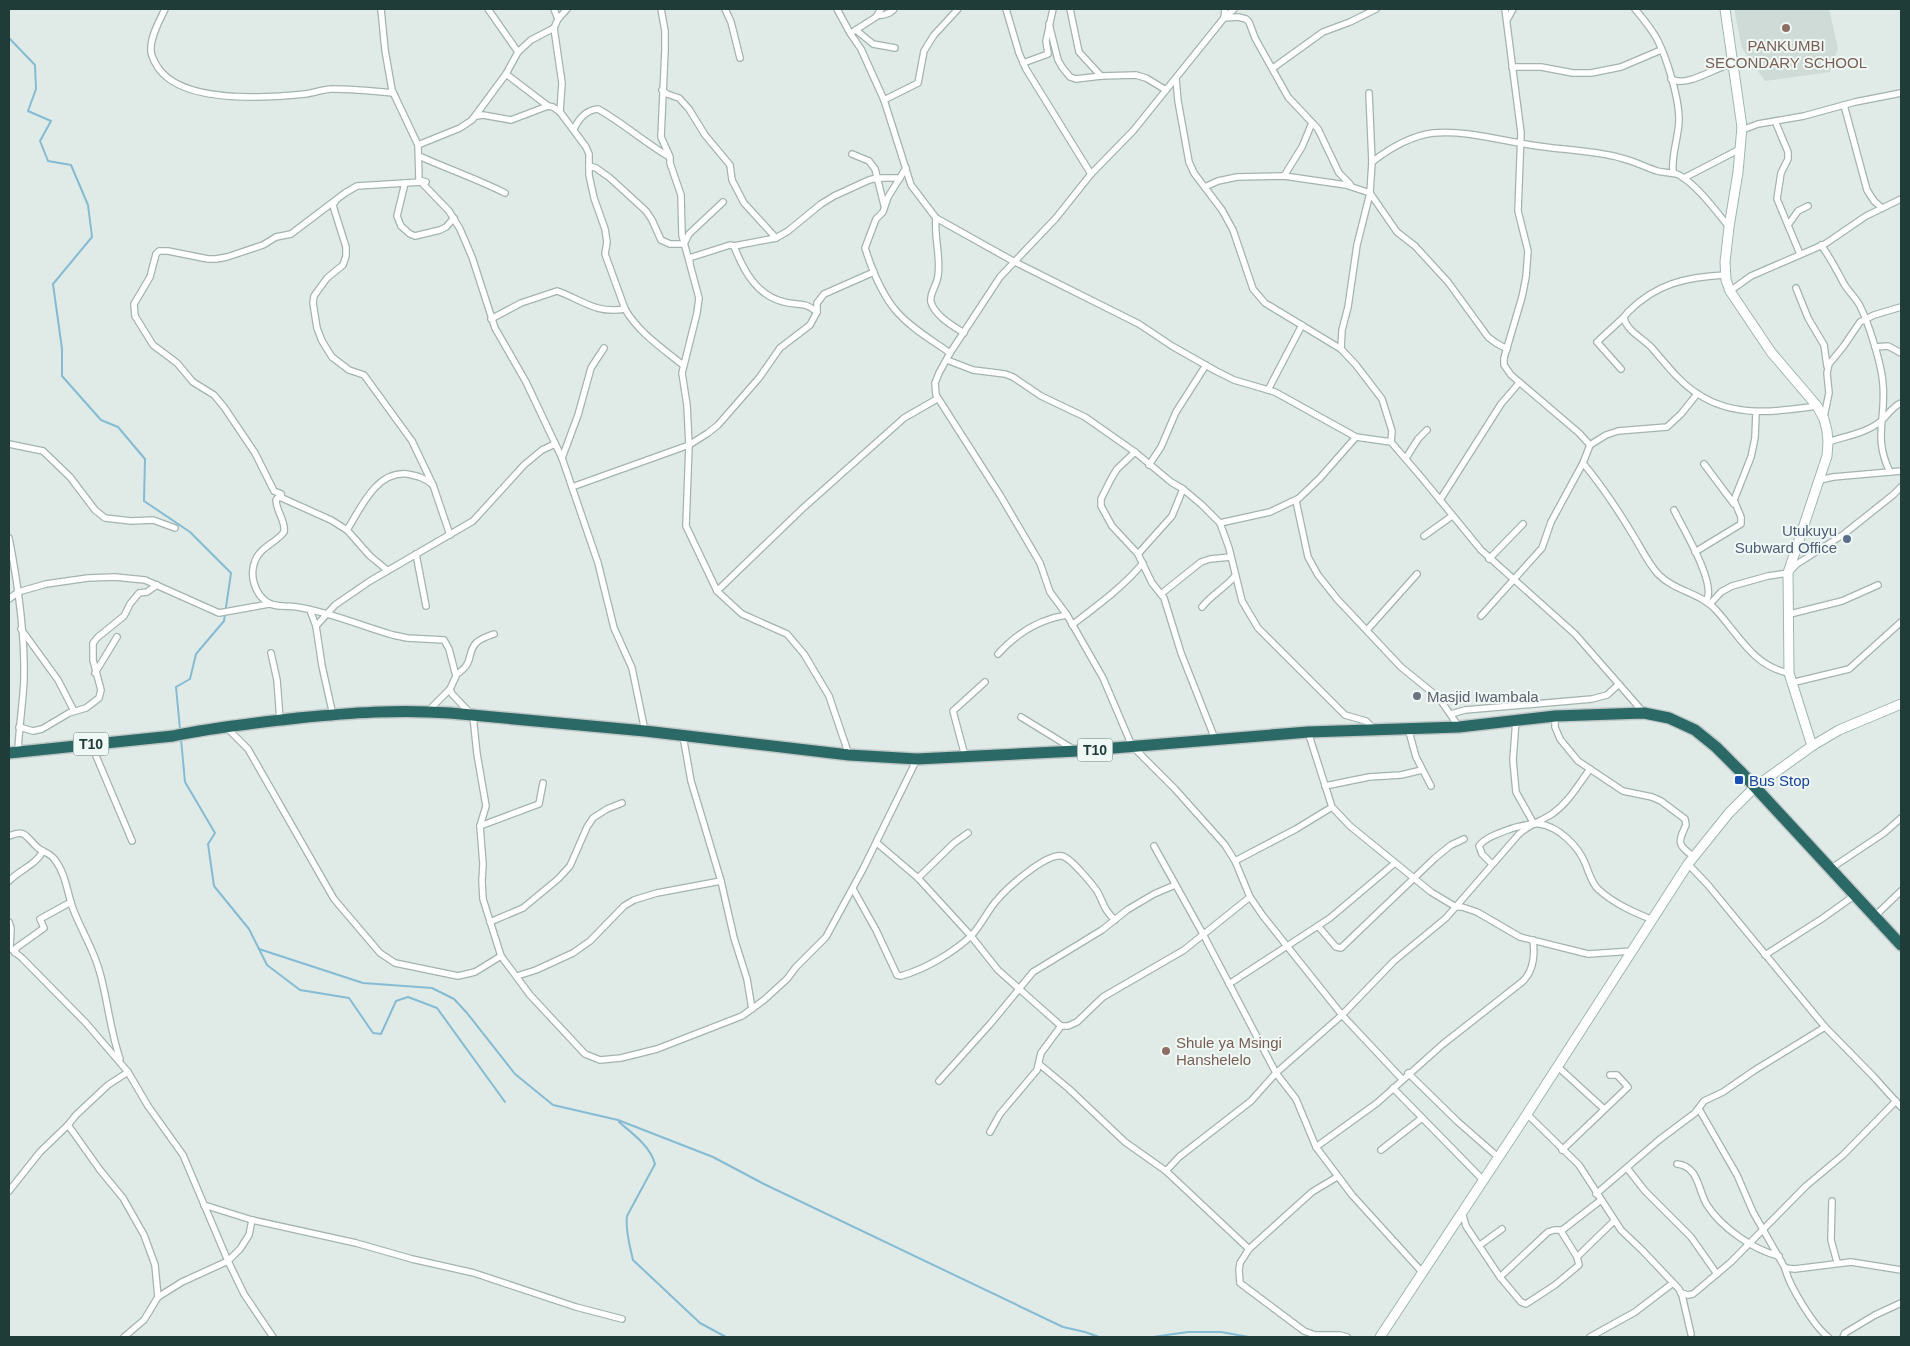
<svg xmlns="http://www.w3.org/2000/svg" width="1910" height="1346" font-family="Helvetica,sans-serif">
<rect width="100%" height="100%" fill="#e0ebe8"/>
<!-- built -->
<polygon fill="#cedbd7" points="1734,9 1829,9 1838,48 1830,72 1765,81 1742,48"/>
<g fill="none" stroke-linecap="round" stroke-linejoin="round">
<!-- stream -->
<g stroke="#85bbd3" stroke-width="2">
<polyline points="9,38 35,65 36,89 28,111 51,121 40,141 48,161 71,165 88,205 92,237 53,284 62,349 62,376 101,420 118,427 145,459 144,501 190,532 231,573 224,621 196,654 190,679 176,687 180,729"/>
<polyline points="181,739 185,782 215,833 208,844 214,886 249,929 267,965 300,990 349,998 373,1033 381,1034 396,1001 408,997 437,1008 505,1102"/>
<polyline points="259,949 363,983 432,988 454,999 467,1013 515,1074 553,1105 618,1120 713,1157 764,1184 1063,1327 1085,1332 1099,1337"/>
<path d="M619,1122C633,1134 650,1146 655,1164L627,1216C625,1230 630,1247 633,1260L700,1323L726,1337"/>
<polyline points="1153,1337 1188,1332 1221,1332 1249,1337"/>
</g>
<defs>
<g id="street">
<path d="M165,9C160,20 151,35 151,48C150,54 154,61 157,66C180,104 266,98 305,94C314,93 323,89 332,89C352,89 373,91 393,93"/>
<polyline points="381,9 385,50 392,90 418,145 419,180 426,182 423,184 449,211 460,229 472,257 495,328 526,382 562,458 598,563 614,628 632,668 645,731"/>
<polyline points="488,9 518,52"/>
<polyline points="554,9 558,19"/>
<polyline points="661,9 665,31 665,50 661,137 670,157 670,163 681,195 682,235 699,298 697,313 682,373 687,405 689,445 686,526 717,591 742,614 787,634 804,654 829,696 849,755"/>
<polyline points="725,9 731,22 740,58"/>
<polyline points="837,9 850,33 861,49 884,100 911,185 936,218 1013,261 1139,324 1172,346 1216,371 1234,380 1275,392 1356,437 1391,442 1422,478 1481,550 1575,634 1644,713"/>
<polyline points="1006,9 1019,53 1026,69 1091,174"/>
<polyline points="1070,9 1079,52 1101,76"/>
<polyline points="1225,9 1224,18 1133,131 1091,174 1056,218 1000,277 950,353 939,373 935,383 936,395 1000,495 1040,563 1050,592 1067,615 1103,678 1132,746 1175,789 1225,845 1235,861 1250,897 1263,916 1342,1015 1402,1079"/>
<path d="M1635,9C1643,19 1652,29 1658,41C1667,59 1679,98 1679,119C1679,137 1671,154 1673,173"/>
<path d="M878,15C883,16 891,13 894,9"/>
<polyline points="1226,17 1234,9"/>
<polyline points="1224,18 1238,17 1246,19 1249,22 1255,38 1288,97 1318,129 1339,173 1350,184"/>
<polyline points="1507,20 1513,9"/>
<polyline points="1049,24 1058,60 1062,67 1070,77 1076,79 1101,76 1136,75 1146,78 1166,90"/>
<polyline points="554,28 562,83 560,112"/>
<polyline points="856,30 873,44 895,48"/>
<polyline points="854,31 876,17 881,9"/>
<polyline points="1023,63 1048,54 1046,41 1053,9"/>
<polyline points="1512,67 1541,67 1573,73 1591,73 1621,67 1661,50"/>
<polyline points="1273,68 1323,32 1350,22 1376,9"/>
<polyline points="506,74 548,106 553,107 560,112 586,147 589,154 589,175 594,198 605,229 607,242 605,254 625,309"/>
<polyline points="1176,79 1178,101 1189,162 1194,173 1222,210 1233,230 1253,289 1265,303 1341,349 1356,365 1382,399 1392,431 1391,442"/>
<path d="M1671,79C1687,88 1715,67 1732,64"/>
<polyline points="662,90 667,94 679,98 689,109 705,135 730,165 732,180 744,203 776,238"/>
<polyline points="884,100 918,83 924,51 934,35 958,9"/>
<polyline points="1844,105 1867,190 1874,201 1882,208"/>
<polyline points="476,116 483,115 511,120 548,106"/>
<polyline points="1775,121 1788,152 1788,159 1781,173 1777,199 1800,254"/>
<path d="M574,129C579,118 586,110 598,109C623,123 644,142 668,156"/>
<polyline points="1742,130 1758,124 1804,116 1855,102 1901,93"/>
<polyline points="418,145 460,128 472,120 506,74 518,52 531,40 554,28 558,19 567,9"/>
<polyline points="852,154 869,161 875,169 884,205"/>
<path d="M419,156C448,169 477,179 505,193"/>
<path d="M1372,162C1390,148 1410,136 1433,133C1466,130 1498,140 1531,145C1560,150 1592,150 1621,158C1634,161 1645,167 1657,171C1664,173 1672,172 1679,175C1697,185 1716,211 1729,227"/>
<polyline points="589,166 596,168 610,178 646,211 652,220 661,240 670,244 684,244 689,234 723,202"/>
<path d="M906,168L888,197L883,212L876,219L865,248C872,270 882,295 897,312C912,329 932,340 950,353"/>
<polyline points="1284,176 1302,147 1312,123"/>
<polyline points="1684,178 1740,149"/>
<polyline points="405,183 397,216 401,226 410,234 415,236 440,230 446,227 454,218"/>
<polyline points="1205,187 1218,181 1237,177 1284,176 1346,185 1370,193 1397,232 1415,246 1448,282 1488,337 1496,343 1507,349"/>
<polyline points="335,202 333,204 334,209 346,247 346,256 343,265 327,278 314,296 313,303 317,328 322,341 332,357 349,370 364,375 412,441 433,485 450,535"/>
<path d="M936,218C934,238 941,257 938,276C937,285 929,294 931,302C935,316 953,326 964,333"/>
<polyline points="1788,225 1798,211 1808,206"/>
<path d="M1821,245C1830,257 1836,269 1843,282C1847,290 1854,296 1859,304C1868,321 1882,365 1883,385C1886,419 1873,438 1890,472"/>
<path d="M734,246C743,270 757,296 784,302C799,306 804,301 817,312"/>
<polyline points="690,262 689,258 730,245 734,246 776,238 788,231 821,204 834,196 869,180 877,178 900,178"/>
<path d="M1725,275C1685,277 1656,284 1628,312L1624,317C1625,330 1644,339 1652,348C1666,364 1680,383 1698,394C1734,418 1776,412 1817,406"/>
<polyline points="1796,288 1808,318 1824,345 1827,366"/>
<polyline points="1730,291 1751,276 1825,244 1866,216 1901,199"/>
<path d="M491,319L521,303L557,291C583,300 595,314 625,309C638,332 662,348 683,365"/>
<polyline points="1875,347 1888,346 1901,353"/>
<polyline points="1341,349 1342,330 1348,307 1357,245 1370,193 1372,162 1369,93"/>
<polyline points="947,360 973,370 1005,374 1013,377 1041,396 1085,417 1135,452 1171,482 1183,489 1202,505 1220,523 1229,548 1242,601 1258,628 1345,715 1366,721 1374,729"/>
<polyline points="1621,369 1597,342 1624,317"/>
<polyline points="1268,390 1302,325"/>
<polyline points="1824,417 1829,393 1827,373 1829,364 1843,347 1860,322 1874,315 1901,307"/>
<polyline points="1356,437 1320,478 1296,501 1308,557 1318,575 1337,599 1401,667 1439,698 1459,727"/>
<path d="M1828,442C1846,436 1867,433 1881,421C1888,415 1893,406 1901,403"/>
<polyline points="9,444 43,451 70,477 95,510 105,518 131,521 153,520 175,528"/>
<polyline points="1590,445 1606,435 1618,431 1667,427 1681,414 1697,394"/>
<polyline points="1135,452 1117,469 1111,479 1101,499 1101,506 1112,526 1138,554 1152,583 1164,598 1181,653 1215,739"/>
<polyline points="562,458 578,415 591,368 604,348"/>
<polyline points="1406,458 1418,439 1427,430"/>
<path d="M1583,463C1602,486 1618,510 1633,535C1641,548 1648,563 1658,574C1674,591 1701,593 1716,610C1738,634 1754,667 1789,673"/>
<polyline points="1704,464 1734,504"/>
<polyline points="1149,465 1161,447 1176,412 1206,365"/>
<polyline points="1820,480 1833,477 1901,471"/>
<polyline points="572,487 689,445 708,433 718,425 759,378 780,348 810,325 817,312 817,303 824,294 874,272"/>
<path d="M281,494L276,500C276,511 286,521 284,532C276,543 260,547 255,561C249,575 255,594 267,602C275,608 287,605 297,607C330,612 361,626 393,635L407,638L444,640L449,649L456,676L450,689L428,711"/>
<polyline points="1440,500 1501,404 1519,383"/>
<path d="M1674,510C1682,527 1718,585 1706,601"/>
<polyline points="1220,523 1270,512 1297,499"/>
<path d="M347,530C361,508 376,471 407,474C418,476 425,478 433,485"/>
<polyline points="1424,536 1452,516"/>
<path d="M9,538C18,584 25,631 24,679C23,703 19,727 18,751"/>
<polyline points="1695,552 1741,524 1741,517 1734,500 1751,457 1755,438 1756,412"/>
<polyline points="416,554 426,606"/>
<polyline points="1138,554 1172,516 1183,489"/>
<polyline points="1489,559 1523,524"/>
<polyline points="387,570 370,556 347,530 331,520 282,498 281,494 274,491 255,453 224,407 214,395 193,382 177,363 153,345 135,316 134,304 150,277 156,254 159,251 168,251 208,259 216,259 227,257 263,245 276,237 291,234 345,193 357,186 422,182"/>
<polyline points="717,591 802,509 904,418 937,399"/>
<polyline points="1161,594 1201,562 1210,559 1231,557"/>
<polyline points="9,599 18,592 46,584 88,578 115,577 145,580 219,613 269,604"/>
<polyline points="1710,604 1721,592 1732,586 1768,576 1788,573 1797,564 1844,534 1893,495 1901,487"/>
<path d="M1202,607C1211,595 1225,588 1235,576"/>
<polyline points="310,610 316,626 322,666 333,715"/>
<polyline points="1790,614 1842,601 1878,585"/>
<polyline points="1481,616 1542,548 1551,522 1583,463 1590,445 1579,433 1511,375 1504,365 1504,358 1522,297 1526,277 1528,251 1518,211 1521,133 1505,9"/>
<path d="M1072,625C1098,605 1123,587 1143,563"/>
<polyline points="316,626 335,605 370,581 473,521 524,465 542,450 555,444"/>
<polyline points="21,629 58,680 74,711"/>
<polyline points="1367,630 1417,574"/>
<polyline points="271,653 277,680 280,720"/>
<path d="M998,654C1016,634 1040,619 1067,615"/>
<polyline points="95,673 117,637"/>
<path d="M457,674C475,662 466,654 476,643C481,638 488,636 494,634"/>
<polyline points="1791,683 1849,669 1901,622"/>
<polyline points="450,689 452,694 473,716 477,754 486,806 480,826 483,864 482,881 483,899 501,956 530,995 585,1054 600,1060 621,1058 657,1049 742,1016 764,1000 787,979 796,967 826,937 863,869 917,759"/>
<polyline points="1451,714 1465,710 1592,699 1607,695 1619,684"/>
<path d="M1555,716V727L1560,739L1578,761L1623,791L1652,797L1661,801L1685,819L1686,825C1678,842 1677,845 1693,856"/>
<polyline points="1021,717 1073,749"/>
<polyline points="1516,720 1513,760 1516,792 1534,824"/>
<polyline points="19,727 33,731 42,729 69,713 86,708 99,698 101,690 93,660 93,643 98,637 124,616 130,604 139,593 147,592 157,585"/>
<polyline points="227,728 248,749 334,899 380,953 395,963 458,976 475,972 501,956"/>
<polyline points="1408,728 1416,757 1431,786"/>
<polyline points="1308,732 1332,807 1350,826 1431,892 1456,907 1462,907 1477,912 1520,937 1588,954 1633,951"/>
<polyline points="683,736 691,781 721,881 734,938 747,979 752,1009"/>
<polyline points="91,744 132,841"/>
<polyline points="965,756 953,711 985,682"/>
<polyline points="1325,786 1369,777 1401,775 1422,770"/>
<polyline points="480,826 539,804 543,783"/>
<path d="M9,836C26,829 25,836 37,847C42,852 51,853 55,860C65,873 67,890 72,906C80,929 94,949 100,973C108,1002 110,1030 120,1059"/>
<polyline points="877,843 918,878 971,936 998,970 1061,1026 1068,1026 1077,1022 1103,997 1184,950 1250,897"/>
<polyline points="1154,846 1203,934 1276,1073 1296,1099 1316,1147 1352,1195 1422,1272"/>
<polyline points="1235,861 1296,829 1332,807"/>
<path d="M1492,864L1482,854L1479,846C1485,837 1502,832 1513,828C1521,826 1530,823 1539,824C1558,826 1578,846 1585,863C1589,872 1591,883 1599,890C1615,904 1633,912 1653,920"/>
<polyline points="1688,864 1708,885 1825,1027 1873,1076 1901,1107"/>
<polyline points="1830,869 1884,833 1901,818"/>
<polyline points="918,878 954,843 968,833"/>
<path d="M9,881C19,870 36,865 43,851"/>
<path d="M853,889L876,930L897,975L901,976C925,969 951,954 970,937C982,925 987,911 997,900C1007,888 1046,853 1062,856C1071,858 1092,884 1097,891C1104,903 1103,909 1115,920"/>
<polyline points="1875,916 1901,891"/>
<polyline points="9,922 11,928 10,948"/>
<polyline points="490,922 523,908 558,879 570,866 587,827 593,818 607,809 622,803"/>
<polyline points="1318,926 1336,947 1341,948 1435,858 1451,845 1464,839"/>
<polyline points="9,947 22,958 86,1023 128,1072 148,1106 183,1155 228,1261 244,1294 273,1337"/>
<polyline points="15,953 16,948 44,928 40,919 71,902"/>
<polyline points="1765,955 1823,918 1855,895"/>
<polyline points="517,976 536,970 573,953 590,941 624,906 634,900 657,893 721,881"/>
<polyline points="1229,984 1330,918 1395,863"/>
<polyline points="1039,1064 1068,1088 1125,1142 1166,1171 1249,1249"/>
<polyline points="1557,1066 1604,1109"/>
<polyline points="1408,1073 1457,1121 1498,1157"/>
<polyline points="939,1081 991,1023 1033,972 1102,930 1127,910 1154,894 1175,885"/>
<polyline points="1393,1088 1483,1180"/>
<polyline points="1699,1109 1737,1175 1753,1212 1785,1268 1795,1269 1851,1262 1901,1270"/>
<polyline points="1527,1114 1579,1165 1621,1230 1642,1250 1679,1289 1682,1295 1691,1334"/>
<polyline points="68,1125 100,1170 123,1198 144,1235 155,1265 158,1297 144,1320 124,1337"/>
<polyline points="990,1132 1000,1114 1037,1070 1041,1053 1061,1026"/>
<path d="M1316,1147L1377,1103L1443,1044L1522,982C1534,971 1535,955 1533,940"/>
<polyline points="1381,1150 1422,1118"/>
<polyline points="1562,1150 1628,1087 1617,1075 1610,1075"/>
<path d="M1677,1164C1699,1166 1698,1191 1707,1205C1721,1227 1753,1250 1779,1256"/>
<polyline points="1627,1168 1645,1191 1691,1237 1717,1274"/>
<path d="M1166,1171L1179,1157L1251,1101L1276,1073L1342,1015L1394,961L1446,918L1519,834C1529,825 1541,821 1552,814C1569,802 1578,785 1590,769"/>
<polyline points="1337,1177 1312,1192 1249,1249 1240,1263 1239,1270 1240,1283 1304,1331 1315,1335 1340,1335 1347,1337"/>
<polyline points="9,1191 40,1152 68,1125 76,1115 108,1085 128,1072 127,1071"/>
<polyline points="1596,1194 1659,1140 1695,1113 1704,1101 1723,1092 1755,1070 1825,1027"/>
<polyline points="1832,1201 1831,1240 1837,1262"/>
<polyline points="204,1205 252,1220 356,1243 412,1259 474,1273 576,1307 622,1319"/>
<polyline points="1462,1212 1466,1226 1500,1277 1521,1302 1526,1304 1555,1285 1579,1265 1577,1257 1561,1231 1601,1200"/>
<polyline points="1480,1245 1502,1229"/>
<polyline points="1577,1257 1614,1221"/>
<path d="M1785,1268C1789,1286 1814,1326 1828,1337"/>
<polyline points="1500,1277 1548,1232 1554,1230 1561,1230"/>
<polyline points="1681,1293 1688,1295 1693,1294 1731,1262 1806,1186 1843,1155 1896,1101"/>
<polyline points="158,1297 182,1282 228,1261 240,1249 249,1235 252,1220"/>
<polyline points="1590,1337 1635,1312 1673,1283"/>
<polyline points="1843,1337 1845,1333 1875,1315 1901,1303"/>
</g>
<g id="secondary">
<polyline points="1725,9 1742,127 1738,172 1729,227 1725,262 1726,280 1730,291 1771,352 1817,406 1824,419 1827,431 1828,442 1827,456 1788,573 1789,673 1812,746"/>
<polyline points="1380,1337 1527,1114 1688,864 1729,813 1755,787 1812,746 1839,730 1901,704"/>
</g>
<path id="highway" d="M9,753L173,736C214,727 256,723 298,718C349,713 399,709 450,713L645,731L849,755L917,759L1077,751L1308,732L1459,727L1555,716L1644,713L1669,718L1695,730L1716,747L1742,773L1901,945"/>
</defs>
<!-- street casing -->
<use href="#street" stroke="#a3b3b0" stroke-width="8"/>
<!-- secondary casing -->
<use href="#secondary" stroke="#9eb7b2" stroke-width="11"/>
<!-- highway casing -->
<use href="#highway" stroke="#c1c8c8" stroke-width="14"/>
<!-- street -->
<use href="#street" stroke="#fff" stroke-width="5.5"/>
<!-- secondary -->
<use href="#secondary" stroke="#fff" stroke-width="9"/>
<!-- highway -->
<use href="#highway" stroke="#2b6966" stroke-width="11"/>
</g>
<!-- markers -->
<g fill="#8d6e63" stroke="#f0f8f5" stroke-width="2">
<circle cx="1786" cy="28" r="5"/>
<circle cx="1166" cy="1051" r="5"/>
</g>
<circle fill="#5c6f8a" stroke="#f0f8f5" stroke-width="2" cx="1847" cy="539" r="5"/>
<circle fill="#6b7280" stroke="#f0f8f5" stroke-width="2" cx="1417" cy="696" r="5"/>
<rect fill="#1a4fb4" stroke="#f0f8f5" stroke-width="2" x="1734" y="775" width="10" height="10" rx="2.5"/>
<g text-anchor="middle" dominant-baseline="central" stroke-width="4" stroke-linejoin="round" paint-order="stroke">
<!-- shield labels -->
<g fill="#f0f8f5" stroke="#5e7471" stroke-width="1">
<rect x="73.5" y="732.5" width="35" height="23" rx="4"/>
<rect x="1077.5" y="738.5" width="35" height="23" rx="4"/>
</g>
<g font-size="14" font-weight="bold" fill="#203c39">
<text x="91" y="744">T10</text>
<text x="1095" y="750">T10</text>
</g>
<!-- education labels -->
<g font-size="15" fill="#785e54" stroke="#f0f8f5">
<text x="1786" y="45">PANKUMBI<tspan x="1786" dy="17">SECONDARY SCHOOL</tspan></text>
<text x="1176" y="1042" text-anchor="start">Shule ya Msingi<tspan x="1176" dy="17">Hanshelelo</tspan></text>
</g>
<!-- service labels -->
<g font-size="15" fill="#4e5e75" stroke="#f0f8f5" text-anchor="end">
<text x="1837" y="530">Utukuyu<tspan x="1837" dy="17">Subward Office</tspan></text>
</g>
<!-- worship labels -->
<g font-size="15" fill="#5b616d" stroke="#f0f8f5" text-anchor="start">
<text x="1427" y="696">Masjid Iwambala</text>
</g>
<!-- transit labels -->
<g font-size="15" fill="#164399" stroke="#f0f8f5" text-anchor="start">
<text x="1749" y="780">Bus Stop</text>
</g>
</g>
<!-- border -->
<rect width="1910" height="1346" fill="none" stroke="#203c39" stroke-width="20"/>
</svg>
